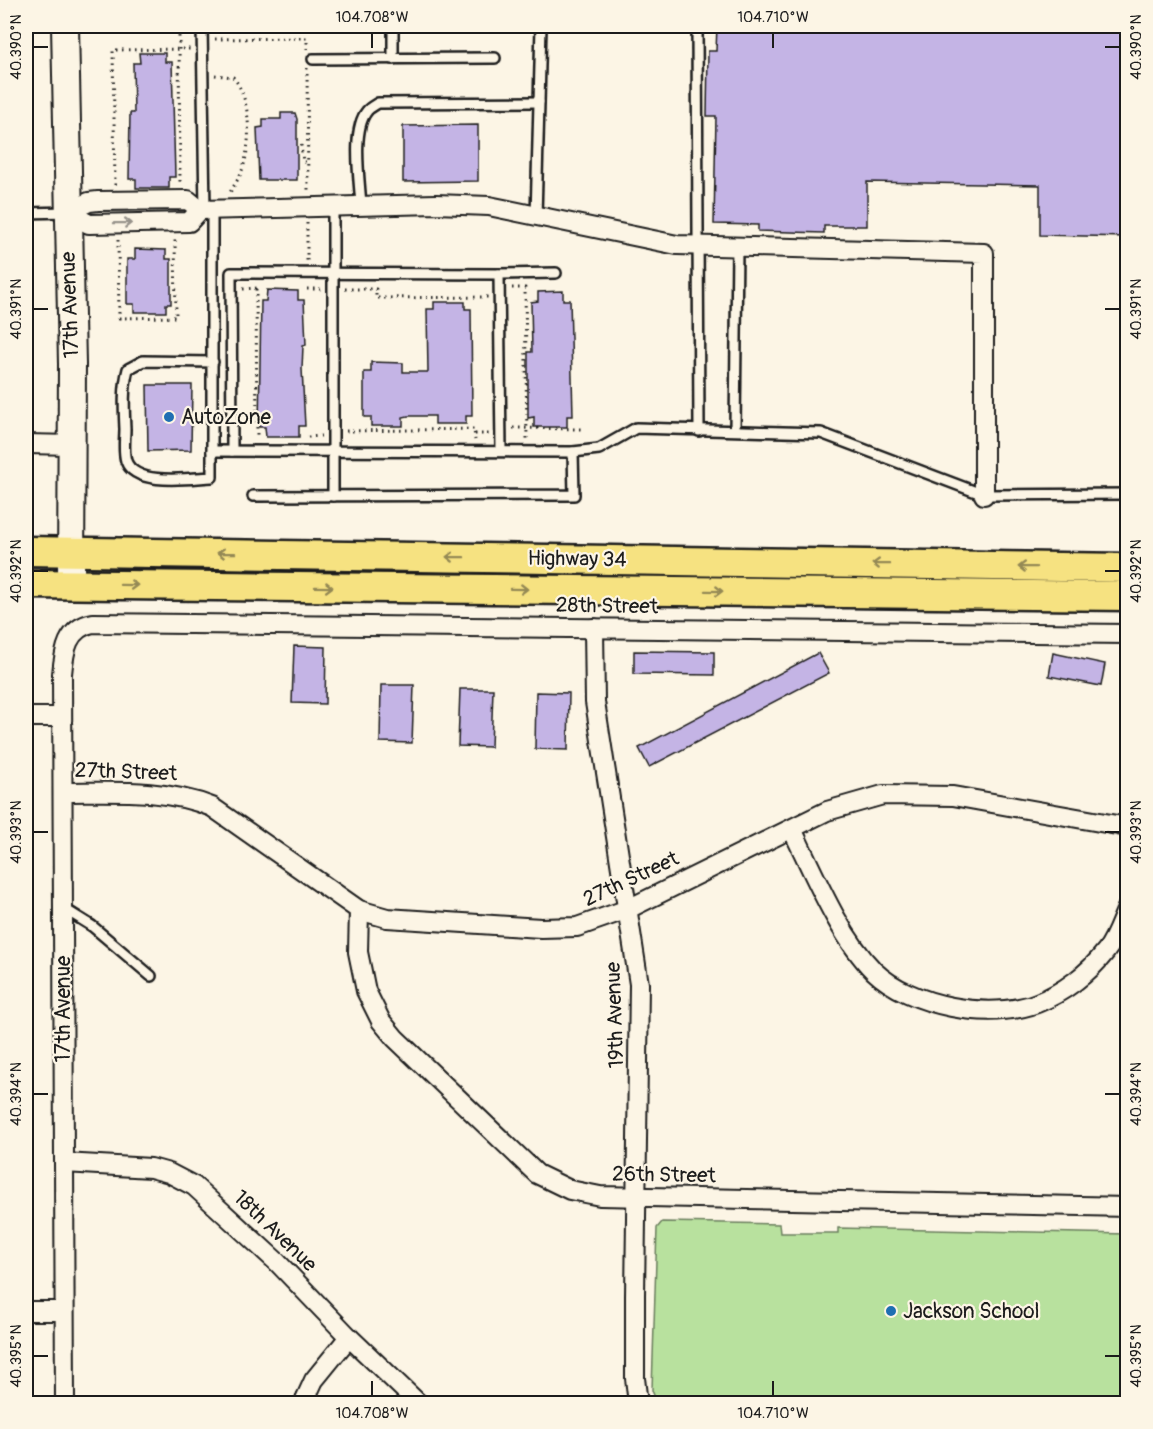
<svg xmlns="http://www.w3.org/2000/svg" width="1153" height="1429" font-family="Pangolin,sans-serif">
<rect width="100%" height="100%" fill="#fcf5e5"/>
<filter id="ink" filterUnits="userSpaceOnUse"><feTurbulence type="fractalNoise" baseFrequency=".0167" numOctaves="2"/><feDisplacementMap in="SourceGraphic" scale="12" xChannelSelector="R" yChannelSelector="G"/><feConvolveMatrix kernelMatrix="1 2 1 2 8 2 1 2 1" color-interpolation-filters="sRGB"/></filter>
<g filter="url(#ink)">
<!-- green -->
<polygon fill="#b8e19e" stroke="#6a7e5d" stroke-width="1.5" points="662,1222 779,1224 780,1233 838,1233 838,1228 1127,1234 1127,1403 657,1403 652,1390 657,1228"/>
<!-- building -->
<g fill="#c4b4e5" stroke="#1c1c1c" stroke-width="1.5">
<polygon points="717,26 1128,26 1128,237 1040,235 1040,185 867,182 867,226 824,226 824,233 758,231 758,225 714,224 716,116 707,116 708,51 716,51"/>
<polygon points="139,53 165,53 165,62 172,62 175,177 169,177 169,188 136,188 136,179 129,179 130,113 134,113 133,63 140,63"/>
<polygon points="281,113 295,113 297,119 297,180 259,180 257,128 263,127 263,119 281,119"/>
<polygon points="478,125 478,181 403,182 403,126"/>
<polygon points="135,249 166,250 166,259 171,259 171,304 166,304 166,312 134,312 134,304 127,304 127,259 135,259"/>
<polygon points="267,290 298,291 298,300 304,300 306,345 303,346 302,369 305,426 299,426 299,437 266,437 265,427 259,427 261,301 266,301"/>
<polygon points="563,291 563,300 570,300 573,416 567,416 567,427 534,427 534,417 528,418 528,352 532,352 531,302 538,301 538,292"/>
<polygon points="434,302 465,302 465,309 471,309 472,416 466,416 466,424 435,424 435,416 408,416 403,417 403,426 371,426 371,417 364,417 364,372 371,372 371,362 403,363 403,372 428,372 427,309 434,309"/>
<polygon points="147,385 192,385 191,450 148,451"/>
<polygon points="294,646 326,647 325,704 292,703"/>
<polygon points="634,651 714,652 714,675 634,674"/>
<polygon points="818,653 829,673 649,767 639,748"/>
<polygon points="1053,653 1105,664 1101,686 1049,676"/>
<polygon points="381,685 414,685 412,743 380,742"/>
<polygon points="460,689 493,689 491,747 458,746"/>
<polygon points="536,692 569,693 568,750 535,749"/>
</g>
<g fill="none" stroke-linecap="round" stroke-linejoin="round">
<defs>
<g id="service">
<polyline points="202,26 205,210"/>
<polyline points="393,26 393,59"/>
<polyline points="697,26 699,431"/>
<polyline points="313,59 495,58"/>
<path d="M361,206C360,183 351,130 367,111C369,108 375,105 378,103L539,102"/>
<path d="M212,210C212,299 212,388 212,477C191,478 135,487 126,461C123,451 125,439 125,429C124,408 123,388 128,369L143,361L213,362"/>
<polyline points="26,213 67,212"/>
<polyline points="536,217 541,26"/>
<polyline points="499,274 556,273"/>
<polyline points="735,430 737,247"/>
<polyline points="212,451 573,452 599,449 636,428 821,433 984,495 1128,494"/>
<polyline points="232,451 231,273 499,274 501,451"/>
<polyline points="253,496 574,495 573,452"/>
<polyline points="333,496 333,207"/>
<polyline points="63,908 92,926 151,976"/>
</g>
<g id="minor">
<polyline points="200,210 436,204 489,206 677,245 984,253 984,495"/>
<polyline points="67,212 89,224 189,222 200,210"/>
<polyline points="67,212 89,202 98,201 188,200 200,210"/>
<polyline points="26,444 73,445"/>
<polyline points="594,628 595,702 639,984 635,1296 635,1378 638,1404"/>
<polyline points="26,717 62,717"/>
<path d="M63,792C114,792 164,788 212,807L359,910L387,918L541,928L577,927L628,909L827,811L883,795L953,796L1128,827"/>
<path d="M792,829C814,874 839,936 874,971C910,1006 990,1021 1037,1003C1063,993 1089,973 1106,951C1116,939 1121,921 1128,906"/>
<polyline points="359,910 358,952 366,991 381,1021 395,1038 537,1174 570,1190 600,1196 1128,1207"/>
<polyline points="64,1163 151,1168 169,1173 194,1186 277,1262 349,1337 419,1404"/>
<polyline points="26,1311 64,1311"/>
<path d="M65,1404L62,674C64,651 67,628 93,623L1128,634"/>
<polyline points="303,1404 314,1380 349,1337"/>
</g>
<polyline id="secondary" points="65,26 72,364 71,584"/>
<g id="trunk">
<polyline points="26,551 1128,568"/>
<polyline points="26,584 1128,596"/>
</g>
</defs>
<!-- service casing -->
<use href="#service" stroke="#1c1c1c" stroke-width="14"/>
<!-- minor casing -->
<use href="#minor" stroke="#1c1c1c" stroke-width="22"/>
<!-- secondary casing -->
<use href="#secondary" stroke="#1c1c1c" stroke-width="30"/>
<!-- trunk casing -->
<use href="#trunk" stroke="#1c1c1c" stroke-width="33"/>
<!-- path -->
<g stroke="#1c1c1c" stroke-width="3" stroke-dasharray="1.5 4.5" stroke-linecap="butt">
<polyline points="179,36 180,184"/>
<polyline points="215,39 307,38 307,49"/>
<polyline points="307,68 308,190"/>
<path d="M215,75L233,77C252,99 252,147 241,173C238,180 233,187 229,194"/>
<polyline points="301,145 303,162 308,162"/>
<polyline points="115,185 113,50 191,49"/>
<polyline points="307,223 307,263"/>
<polyline points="118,240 119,318 176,317 175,238"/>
<polyline points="512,288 525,288 527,440"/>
<polyline points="243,289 257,288"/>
<polyline points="256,289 257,437"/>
<polyline points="307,289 321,289"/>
<polyline points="345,289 376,289 376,298 488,297"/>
<polyline points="513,428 581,429"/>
<polyline points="346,431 474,429 475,440"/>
<polyline points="475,434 491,434"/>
<polyline points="308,437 321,436"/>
</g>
<!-- service -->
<use href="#service" stroke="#fcf5e5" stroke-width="9"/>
<!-- minor -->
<use href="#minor" stroke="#fcf5e5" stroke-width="18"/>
<!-- secondary -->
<use href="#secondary" stroke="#fcf5e5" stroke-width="26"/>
<!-- trunk -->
<use href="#trunk" stroke="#f6e281" stroke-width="28"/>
</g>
<!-- one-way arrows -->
<defs><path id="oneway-shaft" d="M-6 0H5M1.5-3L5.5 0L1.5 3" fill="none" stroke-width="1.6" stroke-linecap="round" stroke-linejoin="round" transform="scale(1.5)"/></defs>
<use stroke="#97938b" href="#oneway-shaft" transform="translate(123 223) rotate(-1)"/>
<g stroke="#948954">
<use href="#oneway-shaft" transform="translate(226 553) rotate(-179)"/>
<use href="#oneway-shaft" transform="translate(455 557) rotate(-179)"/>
<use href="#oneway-shaft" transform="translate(881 564) rotate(-179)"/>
<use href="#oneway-shaft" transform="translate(1027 567) rotate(-179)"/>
<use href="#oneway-shaft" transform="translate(129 585) rotate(1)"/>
<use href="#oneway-shaft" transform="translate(324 587) rotate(1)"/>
<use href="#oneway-shaft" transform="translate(519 589) rotate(1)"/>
<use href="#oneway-shaft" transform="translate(714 591) rotate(1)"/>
</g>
</g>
<!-- ticks -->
<path fill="none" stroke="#1c1c1c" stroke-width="2" d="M372,33V48M773,33V48M33,47H48M1105,47H1120M33,309H48M1105,309H1120M33,571H48M1105,571H1120M33,832H48M1105,832H1120M33,1094H48M1105,1094H1120M33,1356H48M1105,1356H1120M372,1381V1396M773,1381V1396"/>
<!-- markers -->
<g fill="#1f6fb2" stroke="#fcf5e5" stroke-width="2">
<circle cx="169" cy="417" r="6"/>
<circle cx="891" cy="1311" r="6"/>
</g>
<g text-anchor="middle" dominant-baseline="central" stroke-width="4.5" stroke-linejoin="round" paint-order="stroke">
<!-- street labels -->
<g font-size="21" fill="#1c1c1c" stroke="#fcf5e5">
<text transform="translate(70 305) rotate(-92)">17th Avenue</text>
<text transform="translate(577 559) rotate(1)">Highway 34</text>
<text transform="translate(607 606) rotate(1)">28th Street</text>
<text transform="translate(126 772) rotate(2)">27th Street</text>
<text transform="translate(631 879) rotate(-25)">27th Street</text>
<text transform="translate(63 1009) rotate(-90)">17th Avenue</text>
<text transform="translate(615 1015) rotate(-92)">19th Avenue</text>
<text transform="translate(664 1175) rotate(1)">26th Street</text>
<text transform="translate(275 1231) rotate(44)">18th Avenue</text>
</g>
<!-- poi labels -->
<g font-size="21" fill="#1c1c1c" stroke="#fcf5e5" text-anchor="start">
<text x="181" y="417">AutoZone</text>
<text x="903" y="1311">Jackson School</text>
</g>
</g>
<!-- margin -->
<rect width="1153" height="1429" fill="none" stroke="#fcf5e5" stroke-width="66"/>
<rect x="33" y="33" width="1087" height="1363" fill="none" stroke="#1c1c1c" stroke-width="2"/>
<g font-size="15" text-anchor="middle" fill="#1c1c1c">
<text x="372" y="22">104.708°W</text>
<text x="773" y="22">104.710°W</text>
<text transform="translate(1136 47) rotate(-90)" y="5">40.390°N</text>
<text transform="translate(16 47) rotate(-90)" y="5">40.390°N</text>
<text transform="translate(1136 309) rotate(-90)" y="5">40.391°N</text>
<text transform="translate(16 309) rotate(-90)" y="5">40.391°N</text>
<text transform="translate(1136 571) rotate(-90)" y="5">40.392°N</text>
<text transform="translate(16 571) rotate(-90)" y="5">40.392°N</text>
<text transform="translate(16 832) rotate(-90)" y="5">40.393°N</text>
<text transform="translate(1136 832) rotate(-90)" y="5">40.393°N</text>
<text transform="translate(16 1094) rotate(-90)" y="5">40.394°N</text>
<text transform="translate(1136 1094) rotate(-90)" y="5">40.394°N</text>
<text transform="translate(16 1356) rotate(-90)" y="5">40.395°N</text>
<text transform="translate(1136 1356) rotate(-90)" y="5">40.395°N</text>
<text x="372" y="1418">104.708°W</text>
<text x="773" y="1418">104.710°W</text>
</g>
</svg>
